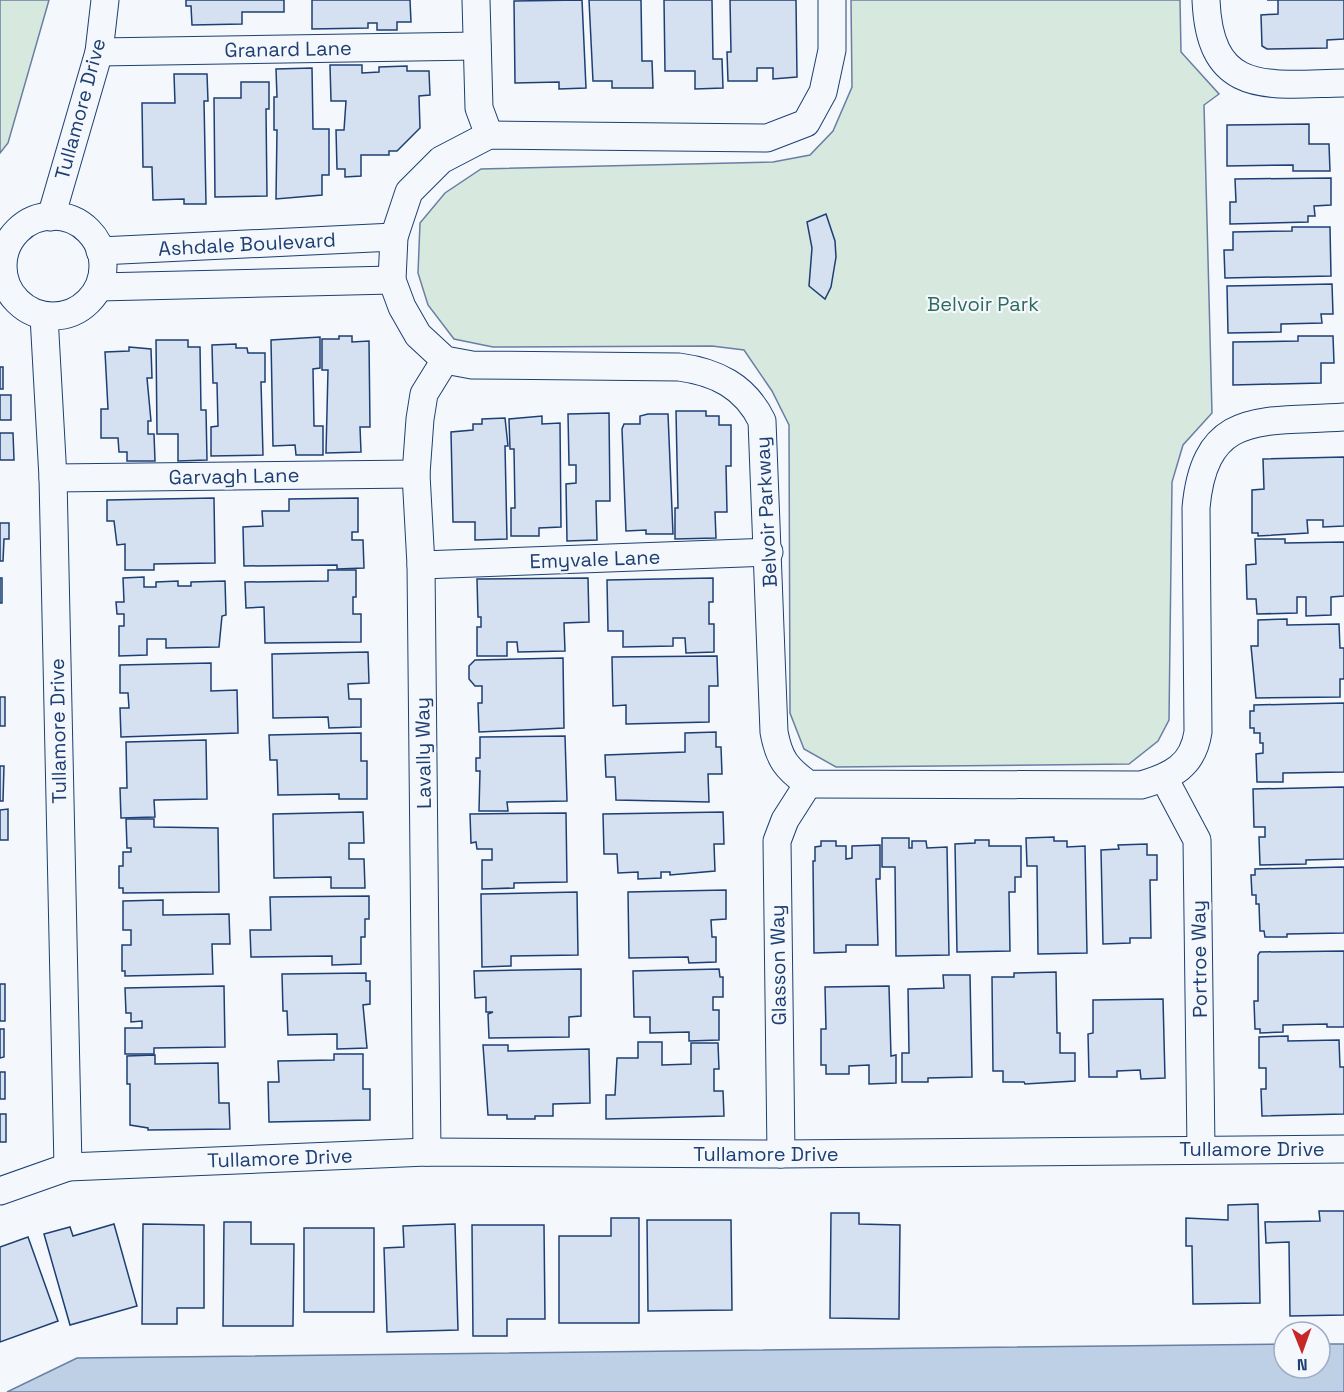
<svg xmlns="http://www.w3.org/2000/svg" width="1344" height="1392" font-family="'Space Grotesk',sans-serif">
<rect width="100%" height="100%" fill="#f4f7fb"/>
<!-- green -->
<g fill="#d7e8df" stroke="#687fa3" stroke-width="1.5">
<polygon points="0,0 49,0 8,143 0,153"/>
<polygon points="851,0 1180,0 1181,52 1219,94 1204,105 1212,413 1183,445 1172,482 1169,720 1158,741 1129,764 836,767 804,749 790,713 789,425 772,391 744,350 712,346 493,347 454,339 428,305 418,273 420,223 445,193 481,169 773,162 810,155 833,131 852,87"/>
</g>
<!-- water -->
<polygon fill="#bed0e5" stroke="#687fa3" stroke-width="1.5" points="1284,1344 1284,1368 1320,1368 1320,1344 1344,1344 1344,1392 7,1392 77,1358"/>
<!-- building -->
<g fill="#d5e0f0" stroke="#1d3f73" stroke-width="1.5">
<polygon points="186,0 284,0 284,12 242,12 242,24 192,25 191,6 186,6"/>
<polygon points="312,0 410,0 411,22 397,22 397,30 377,30 377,23 368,23 368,28 312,29"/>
<polygon points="582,0 586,88 559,89 559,82 515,83 514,1"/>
<polygon points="589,0 641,0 642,61 652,61 653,88 612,88 612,81 593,81"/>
<polygon points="664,0 712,0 713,59 722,59 723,88 695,89 695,71 665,71"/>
<polygon points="730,0 796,0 797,77 773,79 773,68 757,68 757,81 728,81 727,52 731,52"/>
<polygon points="1267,0 1344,0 1344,39 1327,40 1327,48 1267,49 1262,46 1261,15 1278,14 1278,0"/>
<polygon points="330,65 362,65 362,73 379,72 379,67 407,66 407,71 429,71 430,95 419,96 420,128 397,151 389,151 389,155 361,155 361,176 345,177 345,169 337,169 336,130 344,130 346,101 331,101"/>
<polygon points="312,68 313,129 329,129 329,175 322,175 322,195 276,199 277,130 274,130 274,97 277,97 276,69"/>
<polygon points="174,74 207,74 208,101 204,101 206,204 184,204 184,199 153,200 152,167 143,167 142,103 175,103"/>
<polygon points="241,82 269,82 269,109 266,109 267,196 215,197 214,98 241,98"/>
<polygon points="1309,124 1309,144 1329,144 1330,171 1293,171 1293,165 1227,166 1227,125"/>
<polygon points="1331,178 1331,205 1314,206 1315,216 1308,216 1308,222 1230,224 1230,202 1236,202 1235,179"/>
<polygon points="826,214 835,241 836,257 831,287 825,299 809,286 812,248 807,222"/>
<polygon points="1292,227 1330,227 1331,276 1225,278 1224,250 1233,250 1233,232 1292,231"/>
<polygon points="1332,284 1333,314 1321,314 1322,323 1281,324 1281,332 1228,333 1227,286"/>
<polygon points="339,336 352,336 352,342 369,341 370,427 360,427 361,452 326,453 328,370 322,370 322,339 339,339"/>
<polygon points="1298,336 1333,336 1334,363 1321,363 1321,383 1233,385 1233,342 1298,341"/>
<polygon points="320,337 320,368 313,369 314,426 323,426 323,455 296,455 295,445 273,446 271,340"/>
<polygon points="156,340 188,340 188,347 200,347 201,410 206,410 207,460 178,461 178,434 157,434"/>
<polygon points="236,344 236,348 247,348 248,353 265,353 265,382 261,382 263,455 211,456 211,427 218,426 217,383 213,383 212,345"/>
<polygon points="129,347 151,349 152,378 147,378 151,421 148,421 148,434 154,434 155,461 127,461 127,452 119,452 118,438 101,438 101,409 108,409 105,352 129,351"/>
<rect x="0" y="367" width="3" height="22"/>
<rect x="0" y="395" width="11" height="25"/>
<polygon points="676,411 706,411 706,416 719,416 719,425 731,425 731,466 726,466 727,512 715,512 716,538 675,539 675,508 678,508"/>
<polygon points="609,413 610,501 596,501 597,540 567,541 566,484 576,483 576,465 569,465 568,414"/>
<polygon points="648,414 668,414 673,534 646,534 646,530 626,531 622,429 624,424 640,424 640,416"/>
<polygon points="542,416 542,424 560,423 561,527 539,528 539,536 511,536 511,508 515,508 514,449 510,449 509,419"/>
<polygon points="505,418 508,446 505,446 507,539 475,540 475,522 453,522 451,432 473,430 473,424 482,424 482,419"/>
<polygon points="0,433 13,433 14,460 0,460"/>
<polygon points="1344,457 1344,526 1323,527 1323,520 1307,520 1308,533 1258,536 1258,533 1252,533 1252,490 1264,489 1263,459"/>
<polygon points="214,498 215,563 154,564 154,570 125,570 125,544 117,545 114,521 107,521 107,500"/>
<polygon points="358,498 358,532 352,532 352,540 363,540 364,568 337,569 337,565 244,566 243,527 263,526 262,511 289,511 289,499"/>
<polygon points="0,523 9,523 9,539 4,539 3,561 0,561"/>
<polygon points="1255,539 1285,539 1285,543 1344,542 1344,596 1331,597 1331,615 1306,616 1306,597 1297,597 1297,613 1257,614 1256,599 1247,599 1246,565 1256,564"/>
<polygon points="328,570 356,570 356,597 353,597 353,614 361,614 361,642 265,643 264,607 246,608 245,582 328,581"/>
<polygon points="144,577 144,587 156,587 156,582 178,581 178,586 191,586 191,582 225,581 226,615 222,616 219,647 166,648 166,639 147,639 147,655 119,656 119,626 124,626 124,614 117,614 116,602 124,602 123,578"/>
<rect x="0" y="578" width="2" height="25"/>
<polygon points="588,578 589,622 564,623 565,651 518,652 517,642 507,642 507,656 477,656 477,627 481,627 481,617 478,617 477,579"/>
<polygon points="713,578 713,602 709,602 709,624 714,624 714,652 686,653 685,638 673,638 673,646 623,647 623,631 608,631 607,580"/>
<polygon points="1287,619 1287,625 1339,624 1340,648 1344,648 1344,679 1340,679 1340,697 1256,698 1251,646 1258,646 1258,620"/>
<polygon points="368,652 369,683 348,684 349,699 361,699 361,727 329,728 328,717 273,718 272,654"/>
<polygon points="717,656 718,686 709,686 709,722 626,724 626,705 613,706 612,657"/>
<polygon points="563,658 564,728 479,732 478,703 482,703 482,686 475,686 469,679 469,666 475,660"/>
<polygon points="211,663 211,691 237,690 238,733 121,737 120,708 129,708 128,693 120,693 120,665"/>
<rect x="0" y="697" width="5" height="29"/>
<polygon points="1344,703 1344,772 1283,773 1283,782 1257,782 1256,754 1263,753 1263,743 1260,743 1260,733 1254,733 1254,728 1250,728 1250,711 1254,711 1254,705"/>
<polygon points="716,732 716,747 721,747 722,774 708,774 709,802 616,800 615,777 606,777 605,755 685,752 685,733"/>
<polygon points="361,733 361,761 367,761 367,799 339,799 339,794 278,795 277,760 270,760 269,735"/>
<polygon points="565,736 567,801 507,802 508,811 479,811 480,771 476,771 476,758 480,758 480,737"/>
<polygon points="206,740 207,799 154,800 155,817 121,818 120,788 127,788 126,742"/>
<polygon points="0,766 4,766 3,801 0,801"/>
<polygon points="1344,787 1344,859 1306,860 1306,864 1260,865 1259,837 1265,837 1265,827 1254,827 1253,789"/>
<polygon points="8,809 8,840 0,840 0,810"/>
<polygon points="363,812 364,843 349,843 349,859 364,859 365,888 331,888 331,877 274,878 273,814"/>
<polygon points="723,812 724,844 714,844 715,871 670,875 670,872 661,872 661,878 638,879 638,872 618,873 617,854 604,854 603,814"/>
<polygon points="566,813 567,882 514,883 514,888 482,889 482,860 492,860 492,849 477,849 476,842 471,843 470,814"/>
<polygon points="126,819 154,819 154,827 218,828 219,892 123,893 123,888 119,888 119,866 123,866 123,852 131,852 131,848 127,848"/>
<polygon points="1054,837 1054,841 1067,841 1067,847 1085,846 1087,953 1038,954 1037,866 1027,866 1026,838"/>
<polygon points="882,838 909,838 909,848 912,848 912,841 926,841 927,848 947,847 949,955 896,956 895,867 882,867"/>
<polygon points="975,840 989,840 989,846 1021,846 1021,877 1015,877 1015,892 1009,892 1010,951 957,952 955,844 975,843"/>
<polygon points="821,841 836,841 836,846 846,846 846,859 852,858 852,846 880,845 880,879 876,879 878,945 846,945 846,952 814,953 813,861 815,861 815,847 821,846"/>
<polygon points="1147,844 1147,855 1157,855 1157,880 1150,880 1151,938 1130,938 1130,943 1103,944 1101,850 1119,849 1118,845"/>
<polygon points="1344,867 1344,933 1287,934 1287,937 1265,937 1264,931 1260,931 1259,904 1256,904 1256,895 1252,895 1251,875 1255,875 1255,869"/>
<polygon points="726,890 726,919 711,920 712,937 716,937 716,962 689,963 688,957 629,958 628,892"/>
<polygon points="577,892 578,955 511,956 511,966 482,967 481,894"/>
<polygon points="369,896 369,919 365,919 365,937 361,937 361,964 332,965 332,956 251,957 250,930 271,930 270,897"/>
<polygon points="163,900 163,915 229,914 230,944 212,944 213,974 125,976 125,971 122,971 122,945 131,945 131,930 123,930 123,901"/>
<polygon points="1344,951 1344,1027 1327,1027 1327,1024 1283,1025 1283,1032 1260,1033 1260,1029 1255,1029 1254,1001 1258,1001 1258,955 1260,952"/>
<polygon points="581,969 581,1016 569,1017 569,1037 489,1038 488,1014 493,1012 486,1012 486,997 475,998 474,971"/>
<polygon points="719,969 720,977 723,977 723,997 713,997 713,1010 719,1010 719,1040 689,1041 689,1032 650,1033 650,1017 634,1017 633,971"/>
<polygon points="1056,972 1057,1033 1060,1033 1060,1053 1075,1053 1075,1081 1025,1084 1024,1082 1003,1082 1003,1071 993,1071 992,977 1014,977 1014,973"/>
<polygon points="366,973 366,981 370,981 370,1004 363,1005 367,1048 337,1049 337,1034 288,1035 287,1011 283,1011 282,974"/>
<polygon points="943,975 970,975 972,1077 928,1078 928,1082 902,1082 902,1053 909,1053 908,989 944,988"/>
<rect x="0" y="984" width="5" height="37"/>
<polygon points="224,986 225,1047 154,1048 154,1054 125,1054 125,1028 142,1028 142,1021 131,1022 131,1013 126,1013 125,988"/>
<polygon points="889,986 891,1056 896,1055 896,1083 869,1084 869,1065 849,1066 849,1074 826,1074 826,1065 821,1065 821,1029 826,1029 825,987"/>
<polygon points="1163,999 1165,1078 1141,1079 1140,1070 1117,1071 1117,1077 1089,1077 1088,1034 1093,1033 1093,1000"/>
<polygon points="0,1029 4,1029 4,1057 0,1058"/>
<polygon points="1288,1036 1288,1041 1339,1040 1340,1067 1344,1067 1344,1114 1262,1116 1261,1089 1266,1089 1266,1068 1259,1068 1259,1037"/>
<polygon points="638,1042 662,1042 662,1065 691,1064 691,1043 718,1043 719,1069 714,1069 714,1091 723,1091 724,1116 606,1119 606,1095 615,1095 617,1058 638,1058"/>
<polygon points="483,1045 508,1045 508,1051 589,1049 590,1103 553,1104 553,1116 535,1116 535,1119 507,1119 507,1115 488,1115"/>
<polygon points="334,1054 363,1054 363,1089 370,1089 370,1120 269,1122 268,1082 279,1082 278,1061 334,1060"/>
<polygon points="155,1055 155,1064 218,1063 219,1103 229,1103 230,1129 148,1130 148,1128 130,1125 130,1084 127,1084 127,1056"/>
<rect x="0" y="1072" width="5" height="27"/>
<rect x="0" y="1114" width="6" height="28"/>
<polygon points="1258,1204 1260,1303 1193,1304 1192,1246 1186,1246 1186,1218 1228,1220 1228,1205"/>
<polygon points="1319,1211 1344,1211 1344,1315 1290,1316 1289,1242 1266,1243 1265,1222 1320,1221"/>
<polygon points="831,1213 859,1213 859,1224 900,1225 899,1319 830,1318"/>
<polygon points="611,1218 639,1218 639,1323 559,1323 559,1236 611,1236"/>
<polygon points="647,1220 731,1220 732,1310 648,1311"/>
<polygon points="224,1222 251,1222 251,1244 294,1244 293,1326 223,1326"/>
<polygon points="114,1224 137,1306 70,1325 44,1234 70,1227 73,1236"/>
<polygon points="143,1224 204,1225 204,1308 177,1308 177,1324 142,1324"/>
<polygon points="455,1224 458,1330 387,1332 384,1248 404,1247 403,1226"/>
<polygon points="472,1225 544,1225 545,1319 507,1319 507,1336 473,1336"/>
<rect x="304" y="1228" width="70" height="84"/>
<polygon points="28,1237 58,1321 0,1342 0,1247"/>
</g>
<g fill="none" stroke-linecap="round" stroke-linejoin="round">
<defs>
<g id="minor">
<polyline points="476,0 479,108 489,135"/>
<path d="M832,0V50L823,92L806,123L767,138L489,135L441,160L409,192L394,237L392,280L402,307L418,335L445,360L472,365L679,367C716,372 745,386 762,421L774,732C779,759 786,768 808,784L1141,785C1172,776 1193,766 1198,732L1196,508C1205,407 1265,423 1344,417"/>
<path d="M1206,0C1210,98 1269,84 1344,83"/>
<polyline points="99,52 477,46"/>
<circle cx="53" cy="266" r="50"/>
<polyline points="51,217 99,52 105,0"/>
<polyline points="100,251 394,237"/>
<polyline points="99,287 392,280"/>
<polyline points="44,316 53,478 68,1167 427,1152 781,1154 1344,1149"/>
<polyline points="53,478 416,474"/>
<polyline points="421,565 769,552"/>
<polyline points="1164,778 1197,840 1201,1149"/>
<polyline points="427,1152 421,565 416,474 420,419 424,394 445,360"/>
<polyline points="781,1154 777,841 785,820 808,784"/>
<polyline points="0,1191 68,1167"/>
</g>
</defs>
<!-- minor casing -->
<use href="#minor" stroke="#1d3f73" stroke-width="29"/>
<!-- minor -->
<use href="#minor" stroke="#f4f7fb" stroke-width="27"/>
</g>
<g text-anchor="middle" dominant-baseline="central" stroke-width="4.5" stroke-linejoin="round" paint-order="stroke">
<!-- street labels -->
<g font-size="20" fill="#1d3f73" stroke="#f4f7fb">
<text transform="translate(288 49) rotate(-1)">Granard Lane</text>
<text transform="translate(80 109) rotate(-75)">Tullamore Drive</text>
<text transform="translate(247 244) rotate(-3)">Ashdale Boulevard</text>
<text transform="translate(234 476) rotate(-1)">Garvagh Lane</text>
<text transform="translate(766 512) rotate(-93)">Belvoir Parkway</text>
<text transform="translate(595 559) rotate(-2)">Emyvale Lane</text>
<text transform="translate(58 731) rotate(-91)">Tullamore Drive</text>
<text transform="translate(423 753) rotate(-91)">Lavally Way</text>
<text transform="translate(1199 959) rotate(-91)">Portroe Way</text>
<text transform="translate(778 965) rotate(-91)">Glasson Way</text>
<text x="1252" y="1149">Tullamore Drive</text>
<text x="766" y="1154">Tullamore Drive</text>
<text transform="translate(280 1158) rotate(-2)">Tullamore Drive</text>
</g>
<!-- park labels -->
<g font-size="20" fill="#2c6c60" stroke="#f4f7fb">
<text x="983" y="304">Belvoir Park</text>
</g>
</g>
<!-- north arrow -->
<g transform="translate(1302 1350) rotate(179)"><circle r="28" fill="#f4f7fb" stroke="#9eadc5" stroke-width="1.5"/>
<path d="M0-4.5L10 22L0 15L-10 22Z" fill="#c62828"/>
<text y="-9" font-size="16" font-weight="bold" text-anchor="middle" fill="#1d3f73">N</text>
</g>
</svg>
